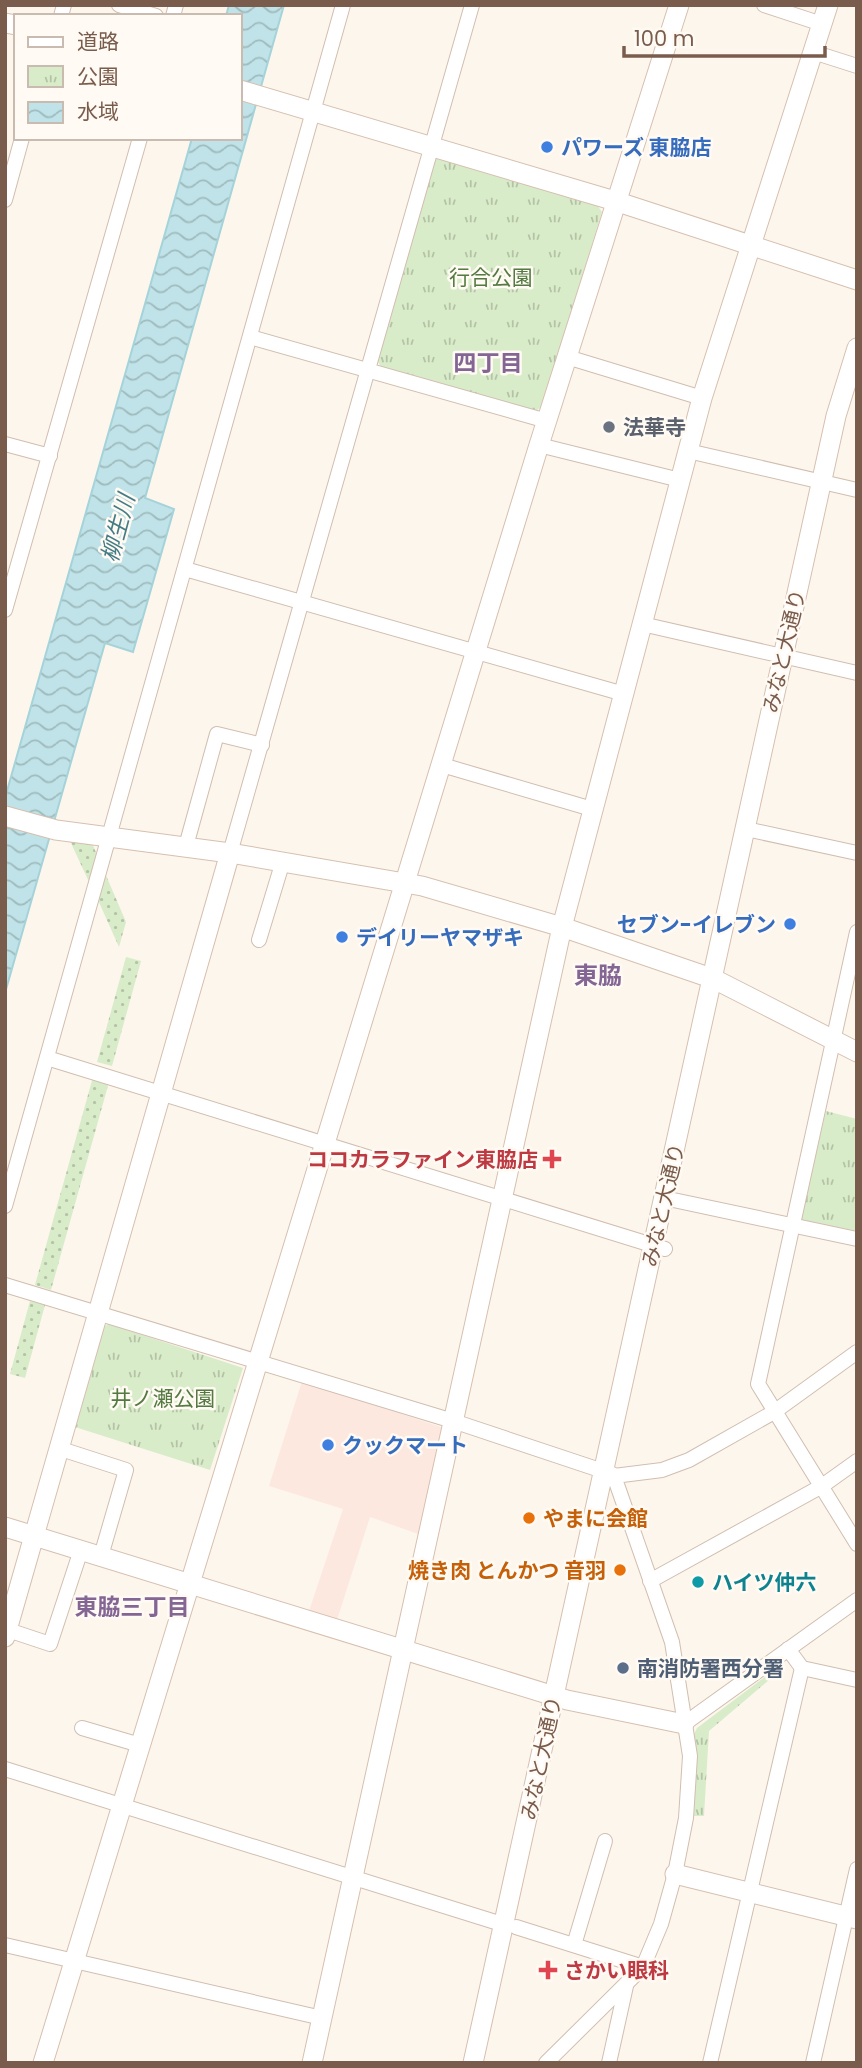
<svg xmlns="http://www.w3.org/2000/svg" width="862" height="2068" font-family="Poppins,'Noto Sans JP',sans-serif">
<defs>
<pattern id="grass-dots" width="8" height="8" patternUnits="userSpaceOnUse" patternTransform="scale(1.75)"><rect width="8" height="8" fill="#d8ecc9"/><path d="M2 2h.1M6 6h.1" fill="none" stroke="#b4c2a5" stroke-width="1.8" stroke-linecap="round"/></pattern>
<pattern id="park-tufts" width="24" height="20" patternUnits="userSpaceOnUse" patternTransform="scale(1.75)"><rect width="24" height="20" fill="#d8ecc9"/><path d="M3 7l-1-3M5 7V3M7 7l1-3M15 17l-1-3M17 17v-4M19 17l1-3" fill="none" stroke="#b4c2a5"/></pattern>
<pattern id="water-waves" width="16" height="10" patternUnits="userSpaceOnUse" patternTransform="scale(1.75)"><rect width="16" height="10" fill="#bfe3e8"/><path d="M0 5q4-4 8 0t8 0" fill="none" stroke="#a0bbbe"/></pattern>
</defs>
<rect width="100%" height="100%" fill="#fdf6ec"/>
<!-- commercial -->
<polygon fill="#fde8e0" points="302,1381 441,1427 443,1432 421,1535 370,1517 337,1620 309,1611 343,1509 269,1486"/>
<!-- grass -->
<g fill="url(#grass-dots)">
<polygon points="70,841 92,843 98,857 90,884"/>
<polygon points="105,873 126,922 119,947 98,900"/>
<polygon points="126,957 141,961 112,1066 97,1062"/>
<polygon points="93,1077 109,1082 51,1290 35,1285"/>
<polygon points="30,1301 45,1305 25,1378 10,1374"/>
</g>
<!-- park -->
<g fill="url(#park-tufts)">
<polygon points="440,155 595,202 602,212 542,407 535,411 382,369 377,360 432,160"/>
<polygon points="826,1111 857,1119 857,1231 800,1220"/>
<polygon points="109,1324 243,1368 210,1470 75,1427 102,1327"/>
<polygon points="770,1673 769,1680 709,1731 704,1816 693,1816 697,1756 694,1734 697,1728"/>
</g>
<!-- water -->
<polygon fill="url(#water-waves)" stroke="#a5d3da" stroke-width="2" points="229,5 284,5 145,498 174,509 133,652 105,643 5,993 5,798 192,138 240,138 240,16 226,16"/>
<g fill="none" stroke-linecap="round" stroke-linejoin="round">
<defs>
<g id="street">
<polyline points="119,5 156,16"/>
<polyline points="764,5 822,24"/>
<polyline points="61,16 64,5"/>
<polyline points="173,16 176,5"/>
<polyline points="813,52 857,66"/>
<polyline points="5,200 22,138"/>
<polyline points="250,337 547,421"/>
<polyline points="567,357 702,398"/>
<polyline points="5,444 50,456"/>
<polyline points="539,445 680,480"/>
<polyline points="688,451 857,490"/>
<polyline points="185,569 624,694"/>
<polyline points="5,610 140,138"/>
<polyline points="642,624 857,673"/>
<polyline points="442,765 592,809"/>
<polyline points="746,829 857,853"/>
<polyline points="186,846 217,734 262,745"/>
<polyline points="230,853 472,5"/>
<polyline points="857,932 758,1384 857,1544"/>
<polyline points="259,940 283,861"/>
<polyline points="47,1058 665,1249"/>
<polyline points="664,1198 857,1239"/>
<polyline points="5,1206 343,5"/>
<polyline points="5,1285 453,1421 612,1474"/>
<polyline points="61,1449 126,1470 101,1556"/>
<polyline points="650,1581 822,1486 857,1461"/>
<polyline points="8,1630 50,1644 81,1550"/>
<polyline points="788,1649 802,1668 857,1680"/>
<polyline points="684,1724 857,1600"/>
<polyline points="82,1728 140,1745"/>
<polyline points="5,1769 505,1925"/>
<polyline points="516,1927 643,1967"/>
<polyline points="5,1945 322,2018"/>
<polyline points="574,1945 605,1841"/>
<polyline points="546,2063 643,1967 661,1924 675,1874 686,1818 690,1756 672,1642 614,1476 662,1470 689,1460 774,1412 857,1352"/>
<polyline points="609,2063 626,1986"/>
<polyline points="710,2063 802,1668"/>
<polyline points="813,2063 857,1869"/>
</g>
<g id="secondary">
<polyline points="5,23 16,25"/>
<polyline points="240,90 615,201 857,280"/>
<polyline points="5,816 56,830 230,853 422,886 562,927 714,979 857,1052"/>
<polyline points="5,1527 567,1700 684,1724"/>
<polyline points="5,1637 230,853"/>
<polyline points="675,1874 857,1919"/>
<polyline points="43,2063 539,445 679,5"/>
<polyline points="312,2063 562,927 702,398 828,5"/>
<polyline points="473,2063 836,416 857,348"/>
</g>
</defs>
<!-- street casing -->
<use href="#street" stroke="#d1beb0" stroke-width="16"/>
<!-- secondary casing -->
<use href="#secondary" stroke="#d6c0b0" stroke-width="21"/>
<!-- street -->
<use href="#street" stroke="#fff" stroke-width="14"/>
<!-- secondary -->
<use href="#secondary" stroke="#fff" stroke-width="19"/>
</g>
<!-- markers -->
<g fill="#3f7fe0" stroke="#fffaf3" stroke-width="2.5">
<circle cx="547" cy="147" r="7"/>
<circle cx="790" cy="924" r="7"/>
<circle cx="342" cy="937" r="7"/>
<circle cx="328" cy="1445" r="7"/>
</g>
<circle fill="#6b7280" stroke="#fffaf3" stroke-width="2.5" cx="609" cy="427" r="7"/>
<g fill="#e0444e" stroke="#fffaf3" stroke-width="2.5">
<path d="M548.5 1148.5h7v7h7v7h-7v7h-7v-7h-7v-7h7z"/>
<path d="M544.5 1959.5h7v7h7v7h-7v7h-7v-7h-7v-7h7z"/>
</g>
<g fill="#e8710a" stroke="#fffaf3" stroke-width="2.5">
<circle cx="529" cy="1518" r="7"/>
<circle cx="620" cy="1570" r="7"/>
</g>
<circle fill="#0f9aa8" stroke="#fffaf3" stroke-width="2.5" cx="698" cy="1582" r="7"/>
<circle fill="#5c6f8a" stroke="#fffaf3" stroke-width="2.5" cx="623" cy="1668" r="7"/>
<g text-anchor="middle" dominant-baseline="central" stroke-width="5" stroke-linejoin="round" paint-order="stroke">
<!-- shop labels -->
<g font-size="21" font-weight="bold" fill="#366cbe" stroke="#fffaf3" text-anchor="start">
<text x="561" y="147">パワーズ 東脇店</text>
<text x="776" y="924" text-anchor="end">セブン-イレブン</text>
<text x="356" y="937">デイリーヤマザキ</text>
<text x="342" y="1445">クックマート</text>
</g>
<!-- park labels -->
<g font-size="21" fill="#537a41" stroke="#fffaf3">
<text x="491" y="277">行合公園</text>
<text x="163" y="1398">井ノ瀬公園</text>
</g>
<!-- worship labels -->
<g font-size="21" font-weight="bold" fill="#5b616d" stroke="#fffaf3" text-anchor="start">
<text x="623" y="427">法華寺</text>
</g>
<!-- street labels -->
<g font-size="21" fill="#7a5c4d" stroke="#fffaf3">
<text transform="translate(784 651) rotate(-77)">みなと大通り</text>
<text transform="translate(663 1205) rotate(-77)">みなと大通り</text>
<text transform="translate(541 1758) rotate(-78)">みなと大通り</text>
</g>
<!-- health labels -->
<g font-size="21" font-weight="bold" fill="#be3a42" stroke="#fffaf3" text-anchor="end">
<text x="538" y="1159">ココカラファイン東脇店</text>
<text x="564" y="1970" text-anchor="start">さかい眼科</text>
</g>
<!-- food labels -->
<g font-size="21" font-weight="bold" fill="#c56008" stroke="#fffaf3" text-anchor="start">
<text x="543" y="1518">やまに会館</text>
<text x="606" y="1570" text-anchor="end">焼き肉 とんかつ 音羽</text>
</g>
<!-- culture labels -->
<g font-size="21" font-weight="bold" fill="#0d838f" stroke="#fffaf3" text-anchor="start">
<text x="712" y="1582">ハイツ仲六</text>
</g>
<!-- service labels -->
<g font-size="21" font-weight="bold" fill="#4e5e75" stroke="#fffaf3" text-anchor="start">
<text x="637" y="1668">南消防署西分署</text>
</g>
<!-- neighbourhood labels -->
<g font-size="23" font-weight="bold" fill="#846695" stroke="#fffaf3">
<text x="488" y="363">四丁目</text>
<text x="132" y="1607">東脇三丁目</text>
</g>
<!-- water labels -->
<g font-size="23" font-style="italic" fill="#437c86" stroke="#fffaf3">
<text transform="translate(118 528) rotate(-75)">柳生川</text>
</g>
<!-- quarter labels -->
<g font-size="24" font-weight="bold" fill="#846695" stroke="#fffaf3">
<text x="598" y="975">東脇</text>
</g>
</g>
<!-- border -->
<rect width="862" height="2068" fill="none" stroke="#7a5c4d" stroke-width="14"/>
<!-- legend -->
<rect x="14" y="14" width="228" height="126" fill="#fffaf3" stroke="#cabbb1" stroke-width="2"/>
<rect x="28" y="37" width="35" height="10" fill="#ffffff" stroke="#cabbb1" stroke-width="2"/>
<text x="77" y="49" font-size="21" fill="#7a5c4d">道路</text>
<rect x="28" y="66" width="35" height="21" fill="url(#park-tufts)" stroke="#cabbb1" stroke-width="2"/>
<text x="77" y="84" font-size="21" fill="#7a5c4d">公園</text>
<rect x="28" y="102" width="35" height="21" fill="url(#water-waves)" stroke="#cabbb1" stroke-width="2"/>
<text x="77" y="119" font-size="21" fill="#7a5c4d">水域</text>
<!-- scale -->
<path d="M624 46v10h201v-10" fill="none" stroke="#7a5c4d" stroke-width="3.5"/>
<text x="634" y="46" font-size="21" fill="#7a5c4d" stroke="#fffaf3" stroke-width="5" paint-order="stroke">100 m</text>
</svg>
